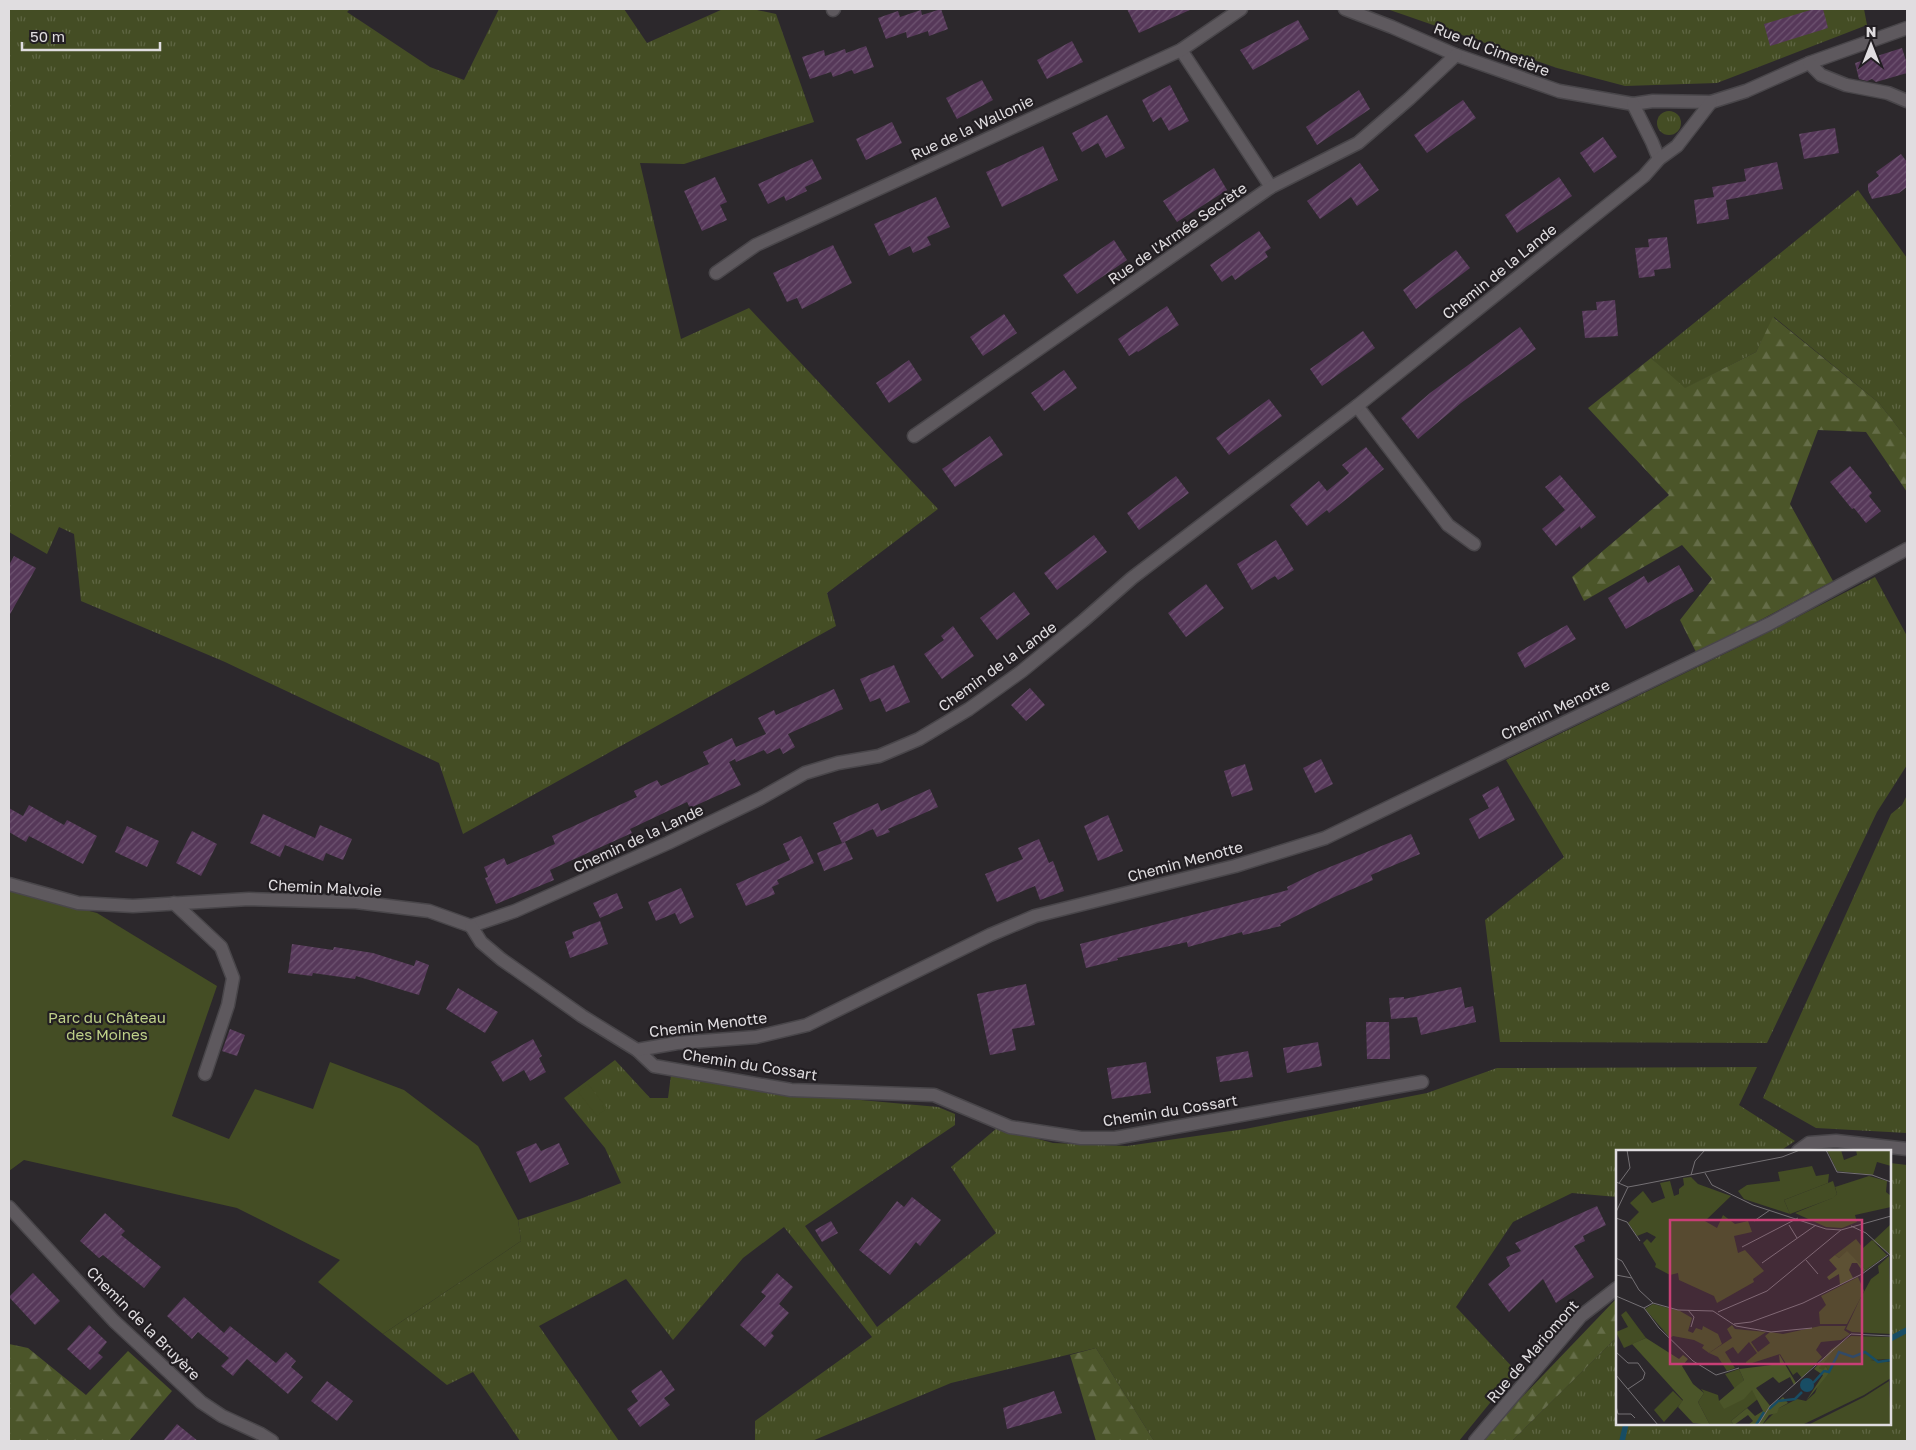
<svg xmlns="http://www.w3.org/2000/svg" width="1916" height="1450" font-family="'Golos Text',sans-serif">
<defs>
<pattern id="grass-tufts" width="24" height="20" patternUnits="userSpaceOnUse" patternTransform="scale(1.25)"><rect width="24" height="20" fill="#444d24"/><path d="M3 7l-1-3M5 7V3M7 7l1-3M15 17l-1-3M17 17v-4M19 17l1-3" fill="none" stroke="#5f6644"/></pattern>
<pattern id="forest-firs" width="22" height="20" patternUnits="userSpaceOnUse" patternTransform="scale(1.25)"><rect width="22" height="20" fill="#4b5529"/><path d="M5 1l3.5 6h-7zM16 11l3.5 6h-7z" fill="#656d48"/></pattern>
<pattern id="building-hatch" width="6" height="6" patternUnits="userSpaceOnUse" patternTransform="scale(1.25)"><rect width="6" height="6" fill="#563859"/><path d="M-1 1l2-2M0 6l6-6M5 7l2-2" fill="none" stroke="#6e5471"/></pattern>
</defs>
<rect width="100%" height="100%" fill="#2c282c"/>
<!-- grass -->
<g fill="url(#grass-tufts)">
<polygon points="9,9 350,9 347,12 430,67 464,80 499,9 624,9 647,43 723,9 752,9 776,14 814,122 684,164 640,163 681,339 749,308 938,509 827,593 836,626 463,834 439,763 225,662 81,601 74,534 59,527 47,554 9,532"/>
<polygon points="1387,9 1864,9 1867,25 1717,83 1625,86 1557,68"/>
<circle cx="1669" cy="123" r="12"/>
<polygon points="1858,190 1907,258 1907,439 1879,403 1774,317 1756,352 1684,389 1651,358"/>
<polygon points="1875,577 1907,636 1907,765 1877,812 1767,1043 1500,1042 1485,920 1564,857 1506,760 1753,640"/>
<polygon points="1907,795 1907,1133 1816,1128 1763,1098 1891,814 1902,805"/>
<polygon points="615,1060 650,1098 668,1098 671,1075 783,1093 938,1107 955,1114 955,1125 805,1226 877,1327 996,1233 951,1167 997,1128 1053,1143 1127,1146 1245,1129 1427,1093 1497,1068 1757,1067 1739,1105 1795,1141 1780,1151 1617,1151 1617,1197 1572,1193 1513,1222 1456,1307 1516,1371 1459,1441 1154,1441 1096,1348 951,1383 812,1441 755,1441 755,1421 872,1337 784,1227 743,1258 673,1340 626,1279 539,1326 619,1441 520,1441 473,1372 447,1385 383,1334 521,1241 518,1220 580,1199 621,1183 605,1148 564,1098"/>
<polygon points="1890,1163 1907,1165 1907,1441 1512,1441 1617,1337 1617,1424 1890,1424"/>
</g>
<!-- forest -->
<g fill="url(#forest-firs)">
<polygon points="1773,317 1879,403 1907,439 1907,492 1866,432 1818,430 1790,504 1833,581 1697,654 1680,620 1712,579 1682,545 1584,601 1572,577 1669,495 1588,408 1651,358 1685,388 1756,352"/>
<polygon points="1616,1299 1617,1302 1617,1337 1512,1441 1482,1441 1498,1422"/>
<polygon points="9,1344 28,1348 86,1395 128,1351 172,1391 129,1441 9,1441"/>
<polygon points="1096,1348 1154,1441 1096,1441 1070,1355"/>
</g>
<!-- green -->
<g fill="#444d24">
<polygon points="9,890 97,913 217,986 172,1116 229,1139 255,1089 313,1109 330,1062 404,1090 478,1146 518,1220 521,1241 383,1334 318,1282 340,1260 237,1208 24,1160 9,1171"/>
<polygon points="588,1084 607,1108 597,1116 578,1092"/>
</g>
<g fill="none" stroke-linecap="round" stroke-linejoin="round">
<!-- stream -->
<g stroke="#184d64" stroke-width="5.5">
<polyline points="1890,1339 1907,1330"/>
<polyline points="1622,1441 1626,1424"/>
</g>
</g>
<!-- building -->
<g fill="url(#building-hatch)">
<polygon points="941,9 948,29 929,36 928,31 907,38 906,32 886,39 878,18 898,11 900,17 921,10 922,15"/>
<polygon points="1127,9 1192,9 1139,33"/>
<polygon points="1814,9 1823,9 1828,28 1770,46 1764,24"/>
<polygon points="1298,20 1309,39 1253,70 1240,50"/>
<polygon points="1072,41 1083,62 1047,79 1037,60"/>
<polygon points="866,46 874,67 854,74 852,70 833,77 831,72 810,79 802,57 824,50 825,56 845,49 846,53"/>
<polygon points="1902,48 1907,64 1907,73 1876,82 1872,79 1867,81 1859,79 1855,63"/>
<polygon points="982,80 993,100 957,119 946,98"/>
<polygon points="1170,85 1189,121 1169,131 1161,117 1153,122 1142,100"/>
<polygon points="1359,90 1370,109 1317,145 1306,127"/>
<polygon points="1463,100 1476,118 1427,153 1414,135"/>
<polygon points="1107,115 1125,148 1106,158 1098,143 1082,152 1072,133"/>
<polygon points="892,122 902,143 866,160 856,139"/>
<polygon points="1835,128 1839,153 1804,159 1799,134"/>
<polygon points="1603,137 1617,157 1594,173 1580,153"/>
<polygon points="1043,146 1058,180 1002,207 986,172"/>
<polygon points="1901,154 1907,162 1907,187 1899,193 1872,199 1868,190 1868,184 1879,176 1876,172"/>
<polygon points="812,159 822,179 805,187 807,191 786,201 784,196 768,204 758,184"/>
<polygon points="1777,162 1783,189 1726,200 1729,219 1697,224 1694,200 1714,197 1712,187 1746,181 1744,169"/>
<polygon points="1360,163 1379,190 1357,206 1351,197 1320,219 1307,201"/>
<polygon points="1214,168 1227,190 1177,222 1163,201"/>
<polygon points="715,177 727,202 720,205 727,220 702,231 684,191"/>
<polygon points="1559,177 1572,196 1517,233 1505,215"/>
<polygon points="936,197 950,227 927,237 931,245 913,253 910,246 889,256 874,224"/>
<polygon points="1259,231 1271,248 1265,252 1268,257 1235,280 1232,275 1222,282 1210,265"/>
<polygon points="1667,237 1671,268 1654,270 1655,276 1639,278 1635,248 1649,247 1648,239"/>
<polygon points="1114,240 1127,260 1077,294 1063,275"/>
<polygon points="833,245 852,283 802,309 797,298 787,302 773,273"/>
<polygon points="1456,250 1470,268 1416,309 1403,290"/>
<polygon points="1615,300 1618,336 1585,338 1582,311 1597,310 1596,302"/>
<polygon points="1167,306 1179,325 1138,352 1137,351 1129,356 1118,339"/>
<polygon points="1004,314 1017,333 983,356 970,337"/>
<polygon points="1520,327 1536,349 1461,403 1418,439 1401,418 1430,393"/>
<polygon points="1363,331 1375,348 1322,386 1310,369"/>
<polygon points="909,360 922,380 889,403 876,383"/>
<polygon points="1064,370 1077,388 1044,411 1031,393"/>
<polygon points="1269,399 1282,416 1229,455 1216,438"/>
<polygon points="990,436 1003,455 955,487 942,469"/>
<polygon points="1366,447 1384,469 1329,513 1327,510 1307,526 1290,505 1319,481 1327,491 1349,473 1342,465"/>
<polygon points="1850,466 1872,493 1869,496 1881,511 1866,523 1854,508 1852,509 1830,482"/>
<polygon points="1560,475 1596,517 1581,529 1580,526 1556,546 1542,529 1565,510 1545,487"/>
<polygon points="1176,476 1189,493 1139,530 1127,513"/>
<polygon points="1094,535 1107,552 1057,590 1044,573"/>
<polygon points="1276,540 1294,570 1278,580 1275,576 1252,590 1237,564"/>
<polygon points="14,556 36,568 9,616 9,565"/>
<polygon points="1679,565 1694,591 1626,629 1608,598 1644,576 1648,583"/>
<polygon points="1206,584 1224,608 1186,637 1168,613"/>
<polygon points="1014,592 1030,614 997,640 980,618"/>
<polygon points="1567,625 1576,639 1525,668 1517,653"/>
<polygon points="953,626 974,656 942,679 924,654 944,640 941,636"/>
<polygon points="894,665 910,702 886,712 880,698 870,702 860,679"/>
<polygon points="1030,688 1045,705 1026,721 1011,705"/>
<polygon points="834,689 843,709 788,734 795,747 783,754 780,748 767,754 764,750 736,762 735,759 729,762 741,785 690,808 687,802 630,829 632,833 550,870 554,880 496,904 485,878 488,877 484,867 504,858 507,865 555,844 552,836 637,797 634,791 657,780 661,786 709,764 703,752 732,738 736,747 766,734 758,718 774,710 776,715"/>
<polygon points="1321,759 1333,784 1315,793 1303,768"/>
<polygon points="1245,764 1253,790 1232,797 1224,771"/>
<polygon points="1498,786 1515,820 1479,839 1469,819 1489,808 1482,795"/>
<polygon points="930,789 938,807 888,829 890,832 877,837 873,829 842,843 833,823 878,803 881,811"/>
<polygon points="29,805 64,825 67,820 97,836 83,864 29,836 26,842 9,832 9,808 23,816"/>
<polygon points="263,814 315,838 320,825 352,839 343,860 326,853 323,861 285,845 280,857 250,843"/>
<polygon points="1108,815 1123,851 1098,861 1084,826"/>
<polygon points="127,826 159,841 147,867 115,852"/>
<polygon points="192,831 217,844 201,876 176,863"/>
<polygon points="1411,834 1420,854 1371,875 1373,880 1332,898 1280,924 1281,926 1243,935 1242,932 1188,947 1187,942 1117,958 1118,960 1086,968 1080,944 1288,890 1287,887 1315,873"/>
<polygon points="801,836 814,863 777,880 779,884 772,887 775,894 746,906 736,884 790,860 783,844"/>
<polygon points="1039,839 1049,863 1053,861 1064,891 1040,900 1035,886 997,902 985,874 1023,859 1018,848"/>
<polygon points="845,842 853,859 824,871 817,853"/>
<polygon points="681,888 694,917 680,924 675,913 656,921 648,902"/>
<polygon points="617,893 623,908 600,918 593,903"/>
<polygon points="600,921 608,944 570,958 565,942 574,938 572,932"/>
<polygon points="292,944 333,950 334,947 373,953 414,966 416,960 429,965 419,995 356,976 355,979 313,973 312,976 288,973"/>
<polygon points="1026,984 1035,1025 1012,1029 1016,1050 990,1055 977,994"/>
<polygon points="1461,987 1465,1008 1473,1006 1476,1022 1421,1035 1417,1017 1391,1019 1389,998 1404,997 1404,999"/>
<polygon points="458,988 498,1012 485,1033 446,1009"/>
<polygon points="1366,1022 1389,1022 1390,1059 1367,1059"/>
<polygon points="230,1029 245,1035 237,1056 222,1051"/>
<polygon points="533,1039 542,1056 539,1058 546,1072 530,1081 524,1070 503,1082 491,1062"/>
<polygon points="1318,1042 1322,1066 1287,1073 1283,1048"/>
<polygon points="1248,1051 1253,1077 1220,1082 1216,1057"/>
<polygon points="1146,1062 1151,1093 1112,1099 1107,1068"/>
<polygon points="536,1143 541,1151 559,1143 569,1164 530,1183 516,1152"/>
<polygon points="912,1197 941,1220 920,1246 916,1242 890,1275 859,1250 897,1201 904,1207"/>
<polygon points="1597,1206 1606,1225 1583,1236 1585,1241 1574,1246 1594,1277 1556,1303 1543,1279 1509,1312 1488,1284 1510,1266 1506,1257 1521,1251 1515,1243"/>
<polygon points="105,1213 125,1231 121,1235 161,1267 144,1288 103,1255 99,1258 80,1241"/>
<polygon points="831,1221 838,1233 822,1242 815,1230"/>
<polygon points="33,1273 60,1301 35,1325 9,1297"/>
<polygon points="777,1273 793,1287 779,1304 789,1313 771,1333 774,1336 765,1347 740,1325 766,1296 761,1292"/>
<polygon points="184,1297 224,1333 230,1326 276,1363 286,1352 296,1361 291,1367 303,1377 288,1394 247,1359 233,1376 221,1366 229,1358 198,1332 192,1339 167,1316"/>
<polygon points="89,1325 107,1342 98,1353 103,1357 90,1370 67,1349"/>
<polygon points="661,1370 675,1390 664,1398 670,1405 640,1427 627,1409 638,1401 631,1391"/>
<polygon points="327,1381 353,1401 337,1421 311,1401"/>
<polygon points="1054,1391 1062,1413 1007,1429 1003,1408"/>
<polygon points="177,1424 198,1441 163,1441"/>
</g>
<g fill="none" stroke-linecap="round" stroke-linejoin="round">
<defs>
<g id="minor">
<polyline points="1345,9 1392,27 1456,55 1559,91 1633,104 1653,101 1711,102 1746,91 1809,63 1907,28"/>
<polyline points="833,10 834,9"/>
<polyline points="1181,50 1271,187"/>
<polyline points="1809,63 1821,75 1846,85 1888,93 1907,101"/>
<polyline points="1633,104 1652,142 1659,159"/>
<polyline points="716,273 756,245 1181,50 1241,9"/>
<polyline points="1357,406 1448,525 1474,544"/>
<polyline points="914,436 1271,187 1358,143 1409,99 1456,55"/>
<polyline points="9,884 78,903 133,906 249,899 356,902 429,911 471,926"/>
<polyline points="174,903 221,947 233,978 228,1005 205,1074"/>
<polyline points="471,926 515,911 668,843 761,798 805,773 838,763 879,756 919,739 969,709 1022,671 1083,621 1132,578 1357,406 1644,176 1659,159 1677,146 1711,102"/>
<polyline points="471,926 481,942 501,959 582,1016 637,1050 654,1066 791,1090 934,1095 1010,1127 1081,1138 1115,1138 1422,1082"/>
<polyline points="637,1050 677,1043 756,1037 807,1025 990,935 1035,916 1235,866 1325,838 1769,624 1907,549"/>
<polyline points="1798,1151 1809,1143 1836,1141 1907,1149"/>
<polyline points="9,1207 114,1321 201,1402 222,1416 261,1434 272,1441"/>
<polyline points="1475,1441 1581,1316 1617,1288"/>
</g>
</defs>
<!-- minor casing -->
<use href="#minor" stroke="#49464a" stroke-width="15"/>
<!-- minor -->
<use href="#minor" stroke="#5e595e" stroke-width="12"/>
</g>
<g text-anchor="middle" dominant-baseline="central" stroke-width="4.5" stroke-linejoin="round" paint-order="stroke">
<!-- street labels -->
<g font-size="15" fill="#e0dde0" stroke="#221e22">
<text transform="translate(1492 49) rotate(21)">Rue du Cimetière</text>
<text transform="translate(972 127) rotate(-25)">Rue de la Wallonie</text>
<text transform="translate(1177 233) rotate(-35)">Rue de l'Armée Secrète</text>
<text transform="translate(1499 271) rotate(-39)">Chemin de la Lande</text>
<text transform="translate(997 666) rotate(-36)">Chemin de la Lande</text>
<text transform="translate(1555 709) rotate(-26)">Chemin Menotte</text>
<text transform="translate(638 838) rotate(-25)">Chemin de la Lande</text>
<text transform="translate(1185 861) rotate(-15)">Chemin Menotte</text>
<text transform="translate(325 887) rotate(3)">Chemin Malvoie</text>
<text transform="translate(708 1024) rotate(-7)">Chemin Menotte</text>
<text transform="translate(750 1064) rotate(9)">Chemin du Cossart</text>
<text transform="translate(1170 1110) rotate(-9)">Chemin du Cossart</text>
<text transform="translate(144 1323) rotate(45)">Chemin de la Bruyère</text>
<text transform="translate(1532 1351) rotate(-49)">Rue de Mariomont</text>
</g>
<!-- park labels -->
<g font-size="15" fill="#bed088" stroke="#221e22">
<text x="107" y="1017">Parc du Château<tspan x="107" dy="17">des Moines</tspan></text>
</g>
</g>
<!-- overview -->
<g transform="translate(1616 1150)">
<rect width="275" height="275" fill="#2c282c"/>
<path d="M211,0H225L228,10L241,5L240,0H275V16L261,12L257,25L221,21ZM196,16L200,26L213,24L212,33L168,50L174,64L128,49L122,41L131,35L164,31L162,22ZM253,26L271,31L270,42L275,46V57L239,65L241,72L226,78L210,77L179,63L216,48L221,44L219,37ZM75,27L82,34L115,46L89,71L101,78L107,65L119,74L132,71L136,82L118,86L122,103L129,100L148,121L137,129L138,132L101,153L98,146L63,130L62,123L54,125L39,117L40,114L27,93L31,89L35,93L40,87L31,82L21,86L12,73L23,62L14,53L27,41L36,53L49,48L44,33L54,31L58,46L63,44V39L68,35L67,28ZM275,74V105L257,91ZM240,89L247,98L256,90L271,105L250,120L231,102L223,108L219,105ZM273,106L275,184L236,182L230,179L243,151L255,129L263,123L262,116ZM242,127L248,141L231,174H204L203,162L210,155L205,146ZM10,161L30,188L8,198L0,182L12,177L5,165ZM116,175L119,179L150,182L135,192L142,202L154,193L149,186L154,182L167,184L204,176H230L228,180L234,184L225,190L205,192L200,200L206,207L186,228L181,222L177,225L164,204L130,215V212L141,203L133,192L122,204L117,197L109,202L119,218L111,221L102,207L93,203L116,188L111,179ZM235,186L275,187V209L254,210L275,212V228L248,245L186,275H146L163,258L181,249L190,251L199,243L204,230L213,223L210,216L207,221L203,218L205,214L217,202L216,199ZM123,219L128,230L119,239L109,224ZM273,231L275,275H192L248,247ZM85,239L102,245L103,251L136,239L143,248L115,271L118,275H94L82,252L88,243ZM57,241L67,251L48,272L38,260Z" fill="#444d24"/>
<path d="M231,101L250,120L247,122L241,113H236L233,120L237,128L224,135L223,124L213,130L211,127L221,119L213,110L219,105L223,108ZM30,188L63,209L67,205L72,209L66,216L77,234L88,243L82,252L94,275L77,273L62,257L67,250L16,194ZM216,199L217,202L203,218L207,220L210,216L213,223L190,251L207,225L198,219ZM163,204L180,233L178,235L174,227L163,233L157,227L140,238L155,257L167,247L172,253L163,258L161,263L153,265L146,275H132L137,271L132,265L118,275L115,271L131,258L139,266L147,261L136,240L128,249L108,259L103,251L128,230L123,219L164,214Z" fill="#4b5529"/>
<path d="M217,31L221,44L217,48L174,64L168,50Z" fill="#444d24"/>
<path d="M37,154L64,161L76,168L72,181L77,183L80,178L86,180L87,176L102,184L106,194L93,203L86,198L88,195L78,190L57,186L54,188L29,159Z" fill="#444d24"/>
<path d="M184 235a7 7 0 1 1 14 0a7 7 0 1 1-14 0Z" fill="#184d64"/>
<path fill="none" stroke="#184d64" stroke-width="2.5" d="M197,233L208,221L213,222L223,202L237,207L249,202L262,212L275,210M153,259L162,251L179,249L186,242M140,275L148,262"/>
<path fill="none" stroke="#747074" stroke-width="1" d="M11,0L14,18M210,0L221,22L256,25L275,32M89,23L96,35L137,55L210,79L225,80L275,66M75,25L79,11L89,0M0,32L12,37L23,35L166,7L184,0M3,33L14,18M0,62L12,37M0,68L11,72L24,91M138,71L154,60M173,75L181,88M235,76L250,83L275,106M126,97L182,68M0,108L6,111L23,140L37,153M190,110L202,124M146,113L200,75M0,125L16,128M0,146L28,158L37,153L62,160L97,161L120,176L155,182L196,178M28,158L43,178L77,211L100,225L123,218M72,160L78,167L75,177M102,162L151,141L225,80M118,174L135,172L187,153L246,124L272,105M0,202L12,213H22L29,223L27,229L12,239M0,225L42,275M0,256L2,264H15L19,268M142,275L154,256L235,184L275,186"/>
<path fill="#c83f76" fill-opacity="0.15" stroke="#c83f76" stroke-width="2.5" d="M54,70H246V214H54Z"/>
<rect width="275" height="275" fill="none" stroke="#e0dde0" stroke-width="2.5"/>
</g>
<!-- border -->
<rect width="1916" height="1450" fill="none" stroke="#e0dde0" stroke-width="20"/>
<!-- north arrow -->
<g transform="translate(1871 45)" stroke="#221e22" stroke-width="4" paint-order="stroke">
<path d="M0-4L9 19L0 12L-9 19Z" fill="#e0dde0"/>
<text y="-8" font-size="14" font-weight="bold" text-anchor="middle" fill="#e0dde0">N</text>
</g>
<!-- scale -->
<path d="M22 42v8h138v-8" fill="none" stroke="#e0dde0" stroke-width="2.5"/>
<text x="30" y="42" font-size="15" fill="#e0dde0" stroke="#221e22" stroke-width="4" paint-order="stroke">50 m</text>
</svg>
